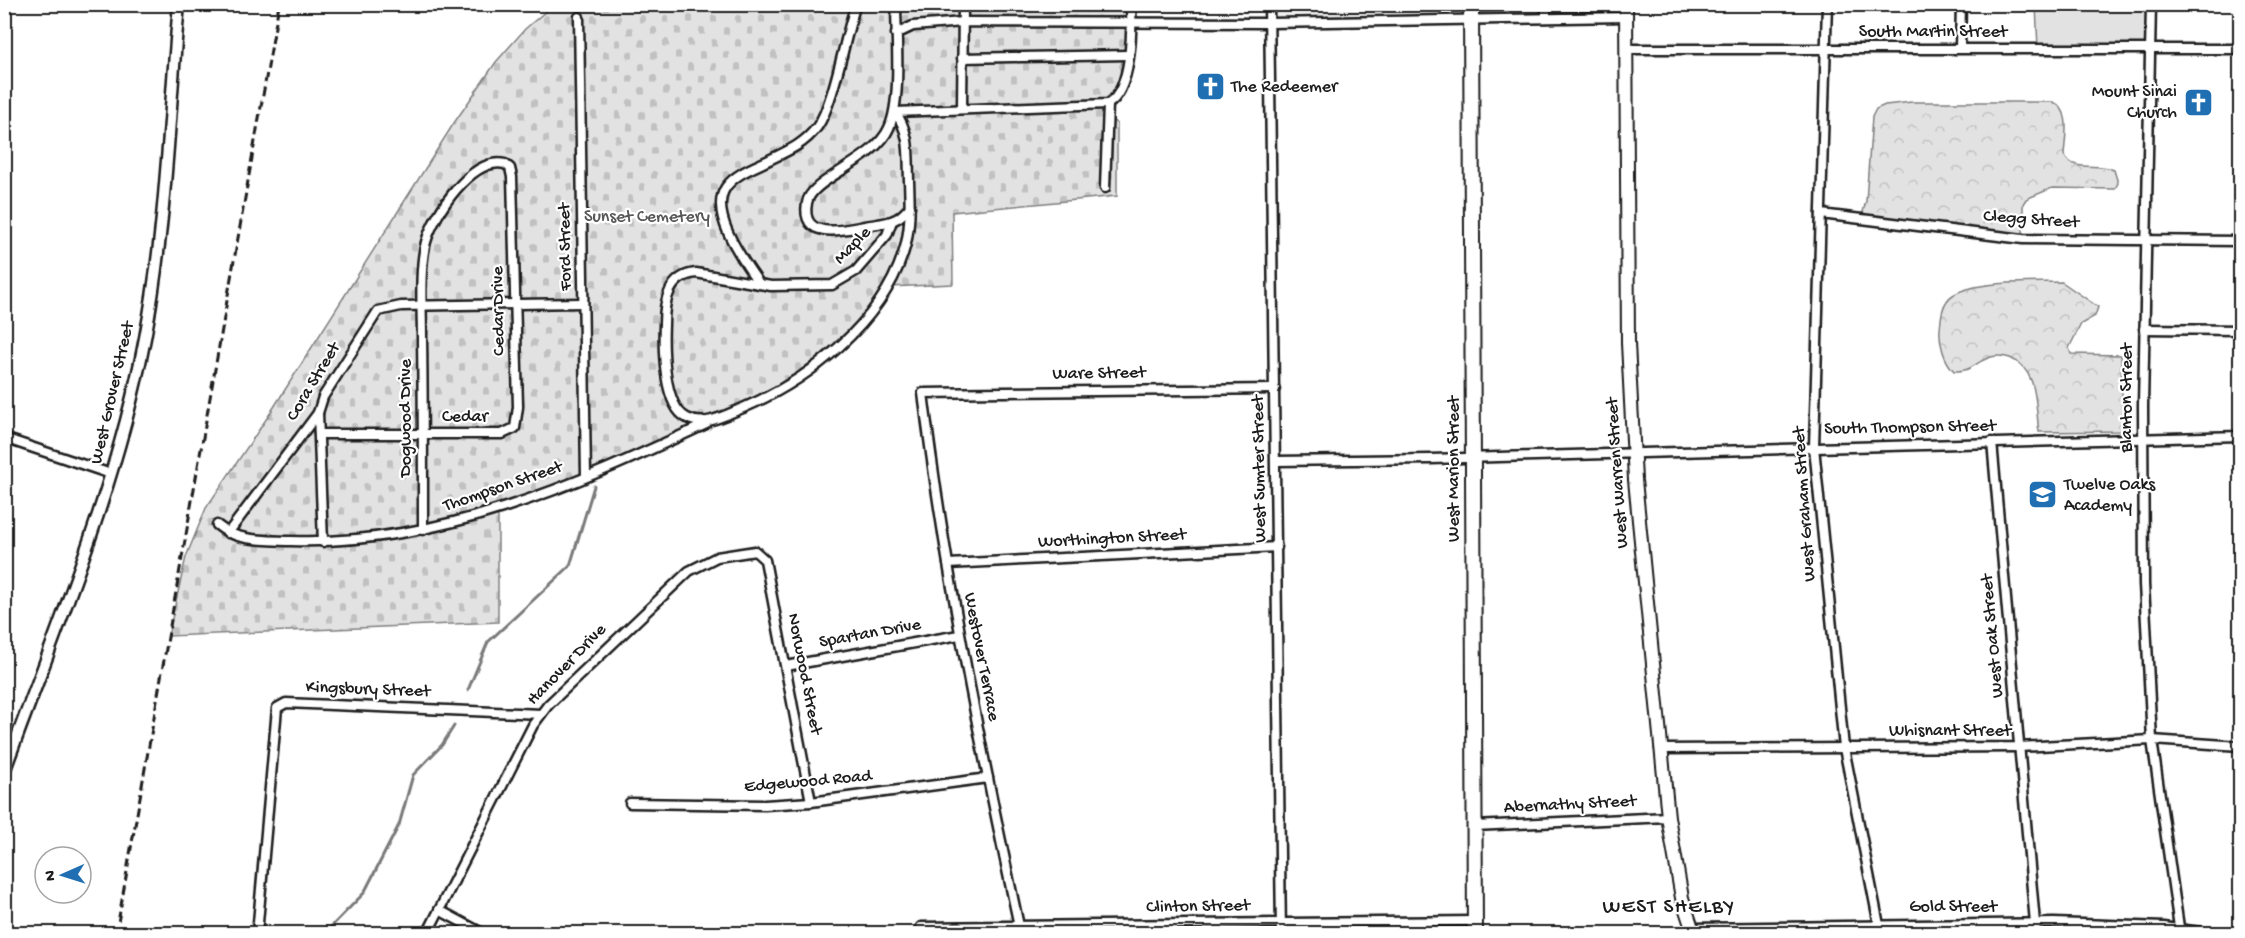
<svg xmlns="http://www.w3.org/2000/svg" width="2245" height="938" font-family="'Gochi Hand',sans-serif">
<defs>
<pattern id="forest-crowns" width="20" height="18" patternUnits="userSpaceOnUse" patternTransform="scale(1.5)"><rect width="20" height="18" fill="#e2e2e2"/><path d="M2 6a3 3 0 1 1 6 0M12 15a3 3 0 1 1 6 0" fill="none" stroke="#c1c1c1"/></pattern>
<pattern id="cemetery-stones" width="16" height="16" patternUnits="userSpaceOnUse" patternTransform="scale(1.5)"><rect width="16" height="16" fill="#e2e2e2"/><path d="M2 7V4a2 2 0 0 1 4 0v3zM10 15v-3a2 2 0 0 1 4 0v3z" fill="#c1c1c1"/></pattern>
</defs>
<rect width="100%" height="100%" fill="#fff"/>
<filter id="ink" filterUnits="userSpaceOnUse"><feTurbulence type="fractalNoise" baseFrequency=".0167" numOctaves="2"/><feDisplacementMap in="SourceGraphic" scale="12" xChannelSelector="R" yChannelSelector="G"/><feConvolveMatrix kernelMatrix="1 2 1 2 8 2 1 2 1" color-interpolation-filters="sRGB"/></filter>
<g filter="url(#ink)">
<!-- built -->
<polygon fill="#f0f0f0" points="1270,5 1471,5 1471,19 1270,23"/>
<!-- forest -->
<g fill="url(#forest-crowns)" stroke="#7f7f7f" stroke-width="1.5">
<path d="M1912,102H2053C2072,109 2065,138 2064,155C2073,173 2098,162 2114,170L2118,183L2115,189L2052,188L2026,199L2023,204V239L1858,218L1863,212L1866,201L1872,117L1876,109L1885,105Z"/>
<path d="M2062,282L2098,307L2095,316L2081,324L2069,348L2071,354L2121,355L2123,431L2039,432C2035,405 2039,370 2010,358C2004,356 1995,355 1988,358C1972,364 1973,371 1954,371C1944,361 1939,343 1940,329C1941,317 1942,302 1953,295C1976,280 2034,283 2062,282Z"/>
</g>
<!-- cemetery -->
<polygon fill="url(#cemetery-stones)" stroke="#7f7f7f" stroke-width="1.5" points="553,5 1131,5 1127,63 1108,116 1117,124 1117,196 952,212 953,284 889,287 879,303 826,357 767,398 498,510 498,622 168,636 186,557 206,508 269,415 454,123 496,62 525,29"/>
<!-- green -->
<polygon fill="#e2e2e2" stroke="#7f7f7f" stroke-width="1.5" points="2036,5 2151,5 2150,51 2038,49"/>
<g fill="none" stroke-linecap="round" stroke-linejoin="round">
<!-- stream -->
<g stroke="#7a7a7a" stroke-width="3">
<polyline points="468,690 488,642 570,566 594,486"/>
<polyline points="324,934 364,893 399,825 413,775 442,745 454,726"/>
</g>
<defs>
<g id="minor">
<path d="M896,4C896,37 902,99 889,128C875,161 810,179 807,203C800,241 844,230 865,226C875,224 887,224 896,219C902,216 906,211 910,207"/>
<polyline points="1269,4 1281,934"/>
<polyline points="1827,4 1814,447 1844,748 1879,925"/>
<polyline points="2151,4 2143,406 2144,584 2152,740 2180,934"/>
<polyline points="579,17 586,476"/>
<polyline points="1546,18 1546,4"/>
<polyline points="896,34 913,26 963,22 1270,23 1626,17"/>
<polyline points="1960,48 1961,4"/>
<polyline points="1626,49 2240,49"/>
<polyline points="962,58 1128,55"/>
<polyline points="962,108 963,4"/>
<path d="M895,112L1108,104C1132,90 1132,30 1131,4"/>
<polyline points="1105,188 1108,104"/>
<polyline points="1821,214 2023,239 2240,241"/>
<path d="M892,221L887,235L856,271L832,285L771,286L696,273C669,276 664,300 664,324C663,347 663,406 687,418C705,428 727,414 743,408C809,380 880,324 903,254C911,231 910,205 909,181C908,156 911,133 895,112"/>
<path d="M758,282C743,260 708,213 726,187C737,172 758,166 773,158C790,150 805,143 817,127C834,104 845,35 856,4"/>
<polyline points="2144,329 2240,330"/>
<polyline points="318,413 323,542"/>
<path d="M319,434H502L515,428L518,407L512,177L510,168L505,164C472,156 434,214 426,242C419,268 422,310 422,338C423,402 423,466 423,530"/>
<polyline points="4,438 111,474"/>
<polyline points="1992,442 2036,934"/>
<polyline points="1276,461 1431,459 2240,436"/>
<path d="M217,525C237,542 265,540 291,541C439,546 575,485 706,424"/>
<polyline points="228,533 318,413 323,397 378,311 401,306 583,303"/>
<polyline points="948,564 1277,547"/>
<polyline points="786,666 959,635"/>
<polyline points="1660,749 2019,747 2152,740 2240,746"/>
<polyline points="630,803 765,805 811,802 988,778"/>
<polyline points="1474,826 1668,817"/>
<polyline points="439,910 484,934"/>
<path d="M1019,926C981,749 945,572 923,393L1275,389"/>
<polyline points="921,927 1475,921"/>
<polyline points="1692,928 2054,923 2164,927 2215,934"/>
<polyline points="257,934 277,708 286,703 541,714"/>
<polyline points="427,934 533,725 548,705 689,571 717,557 755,551 765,560 811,802"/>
</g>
<path id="tertiary" d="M4,772C56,630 117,486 145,338C166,228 169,115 179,4"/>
<polyline id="secondary" points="1626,4 1628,343 1635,480 1668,817 1682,898 1694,934"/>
<polyline id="primary" points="1471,4 1475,934"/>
</defs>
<!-- minor casing -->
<use href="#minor" stroke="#1c1c1c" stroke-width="13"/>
<!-- tertiary casing -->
<use href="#tertiary" stroke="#1c1c1c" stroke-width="15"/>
<!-- secondary casing -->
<use href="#secondary" stroke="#1c1c1c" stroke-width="16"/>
<!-- primary casing -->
<use href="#primary" stroke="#1c1c1c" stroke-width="18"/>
<!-- minor -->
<use href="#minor" stroke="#fff" stroke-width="8"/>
<!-- tertiary -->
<use href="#tertiary" stroke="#fff" stroke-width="10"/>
<!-- secondary -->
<use href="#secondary" stroke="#fff" stroke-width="12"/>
<!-- primary -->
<use href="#primary" stroke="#fff" stroke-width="14"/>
<!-- rail -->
<polyline stroke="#1c1c1c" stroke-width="3" stroke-dasharray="9 4.5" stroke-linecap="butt" points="116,934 279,4"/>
</g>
</g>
<!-- icons -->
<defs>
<symbol id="church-square" viewBox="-11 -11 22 22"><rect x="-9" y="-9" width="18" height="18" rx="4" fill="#1f6fb2" stroke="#fff"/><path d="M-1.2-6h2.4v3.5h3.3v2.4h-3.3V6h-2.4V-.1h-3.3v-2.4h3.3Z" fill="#fff"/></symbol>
<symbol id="school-square" viewBox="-11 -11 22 22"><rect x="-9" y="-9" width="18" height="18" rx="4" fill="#1f6fb2" stroke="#fff"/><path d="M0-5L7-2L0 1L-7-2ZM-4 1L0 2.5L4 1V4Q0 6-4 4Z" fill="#fff"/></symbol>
</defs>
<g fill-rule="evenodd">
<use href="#church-square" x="1194" y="70" width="33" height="33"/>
<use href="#church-square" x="2182" y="86" width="33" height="33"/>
<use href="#school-square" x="2026" y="478" width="33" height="33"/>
</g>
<g text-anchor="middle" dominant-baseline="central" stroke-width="4.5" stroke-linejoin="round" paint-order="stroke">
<!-- street labels -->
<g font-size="18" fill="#1c1c1c" stroke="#fff">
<text x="1933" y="32">South Martin Street</text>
<text transform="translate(2031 220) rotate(4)">Clegg Street</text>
<text transform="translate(853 246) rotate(-46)">Maple</text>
<text transform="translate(566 247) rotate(-91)">Ford Street</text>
<text transform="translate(499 311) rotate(-91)">Cedar Drive</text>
<text transform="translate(1099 374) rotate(-1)">Ware Street</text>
<text transform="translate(314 382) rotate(-59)">Cora Street</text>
<text transform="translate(113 393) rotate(-77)">West Grover Street</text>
<text transform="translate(2127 398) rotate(-90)">Blanton Street</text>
<text x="465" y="417">Cedar</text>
<text transform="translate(406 418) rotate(-90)">Dogwood Drive</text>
<text transform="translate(1910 428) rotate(-1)">South Thompson Street</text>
<text transform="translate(1260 469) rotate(-91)">West Sumter Street</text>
<text transform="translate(1454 469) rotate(-90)">West Marion Street</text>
<text transform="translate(1618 473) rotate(-94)">West Warren Street</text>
<text transform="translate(503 487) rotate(-19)">Thompson Street</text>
<text transform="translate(1805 504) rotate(-94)">West Graham Street</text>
<text transform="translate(1112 539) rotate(-3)">Worthington Street</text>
<text transform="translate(870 634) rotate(-10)">Spartan Drive</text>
<text transform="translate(1993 636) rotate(-95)">West Oak Street</text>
<text transform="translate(981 657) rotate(79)">Westover Terrace</text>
<text transform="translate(567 665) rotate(-46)">Hanover Drive</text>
<text transform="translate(804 674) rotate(79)">Norwood Street</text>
<text transform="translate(368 690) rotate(2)">Kingsbury Street</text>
<text x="1950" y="731">Whisnant Street</text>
<text transform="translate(808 782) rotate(-5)">Edgewood Road</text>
<text transform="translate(1570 805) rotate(-3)">Abernathy Street</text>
<text transform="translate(1198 907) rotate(-1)">Clinton Street</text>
<text x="1953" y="907">Gold Street</text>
</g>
<!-- poi labels -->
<g font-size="18" fill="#1c1c1c" stroke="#fff" text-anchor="start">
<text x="1231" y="87">The Redeemer</text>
<text x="2177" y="92" text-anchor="end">Mount Sinai<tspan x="2177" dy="21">Church</tspan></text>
<text x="2064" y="485">Twelve Oaks<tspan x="2064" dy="21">Academy</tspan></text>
</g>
<!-- park labels -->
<g font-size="18" fill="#575757" stroke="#fff">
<text x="647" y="217">Sunset Cemetery</text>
</g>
<!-- quarter labels -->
<g font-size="21" letter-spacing="1.5" fill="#1c1c1c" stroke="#fff">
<text x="1669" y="908">WEST SHELBY</text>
</g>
</g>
<!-- margin -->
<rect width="2245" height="938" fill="none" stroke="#fff" stroke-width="24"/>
<rect x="12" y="12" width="2221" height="914" fill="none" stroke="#1c1c1c" stroke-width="2" filter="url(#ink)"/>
<!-- north arrow -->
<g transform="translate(63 875) rotate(267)"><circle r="28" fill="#ffffff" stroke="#a4a4a4" stroke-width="1.5"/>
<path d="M0-4.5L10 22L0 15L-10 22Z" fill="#1f6fb2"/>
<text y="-9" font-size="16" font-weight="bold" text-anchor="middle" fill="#1c1c1c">N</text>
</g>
</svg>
